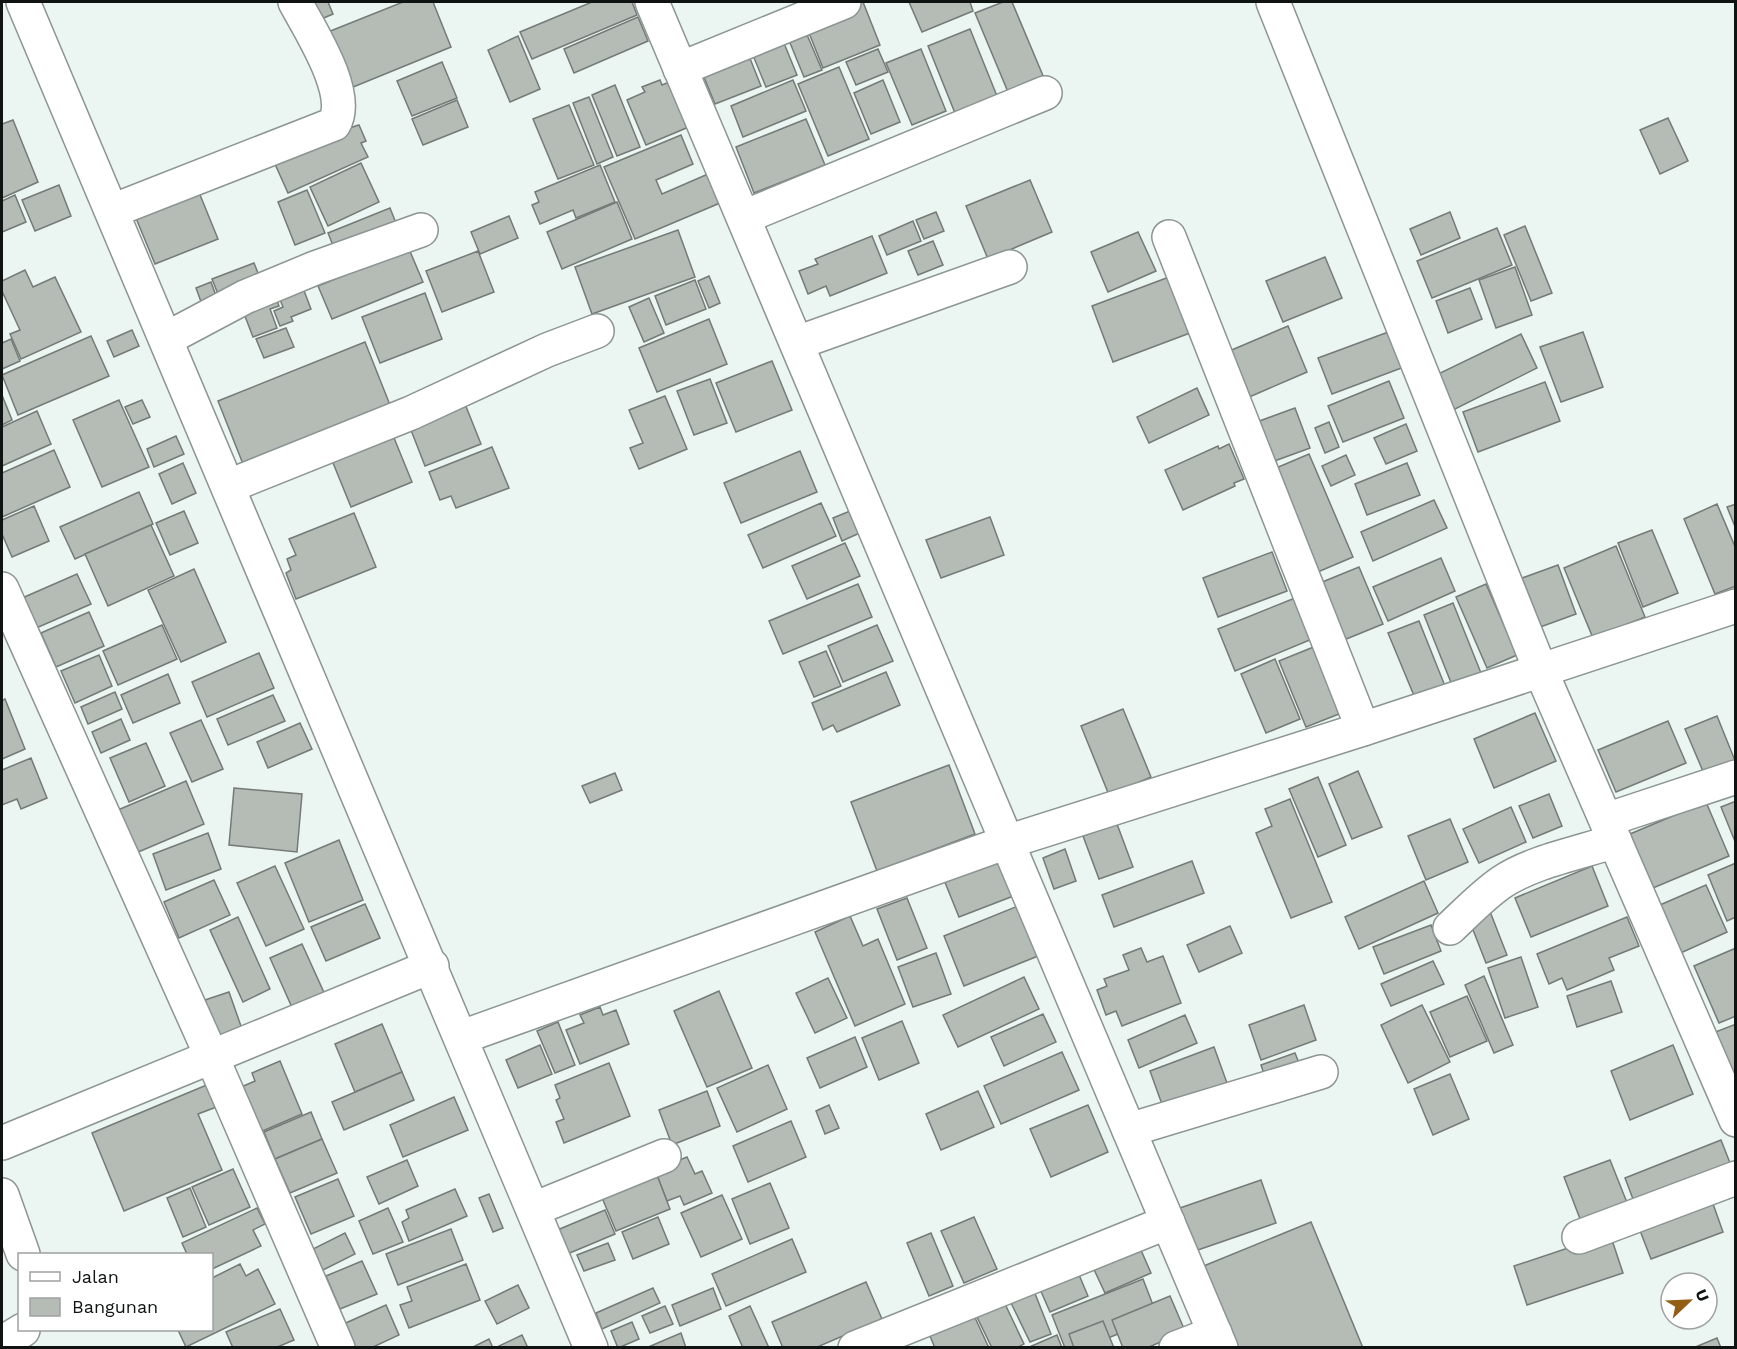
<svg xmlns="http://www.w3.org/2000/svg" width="1737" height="1349" font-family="'Work Sans',sans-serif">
<rect width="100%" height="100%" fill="#ebf5f2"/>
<!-- building -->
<g fill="#b5bcb6" stroke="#747b76" stroke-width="1.5">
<polygon points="303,2 328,2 333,14 312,23"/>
<polygon points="403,2 433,2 451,47 341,92 318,36"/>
<polygon points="592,2 632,2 637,15 532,59 520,32"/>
<polygon points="858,2 863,2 880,45 823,68 805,23"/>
<polygon points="909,2 970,2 973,11 922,32"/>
<polygon points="1003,2 1012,2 1044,78 1008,92 975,13"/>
<polygon points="638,17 648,41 574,73 564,49"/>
<polygon points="970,29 997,96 955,113 928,46"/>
<polygon points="805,30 822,70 804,77 788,38"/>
<polygon points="779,31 797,75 766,87 748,43"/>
<polygon points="518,36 540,89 510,102 488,50"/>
<polygon points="745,46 761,86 715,104 699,65"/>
<polygon points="878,49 888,72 856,85 846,62"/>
<polygon points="921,49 946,111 912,125 886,63"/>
<polygon points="442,62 457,98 412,116 397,81"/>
<polygon points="839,67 869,139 828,156 798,84"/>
<polygon points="660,80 662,85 672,81 691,126 646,145 627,100 645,92 642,87"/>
<polygon points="793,80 806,111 743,137 731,106"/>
<polygon points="883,80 900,122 871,134 854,93"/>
<polygon points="615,85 640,147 617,156 592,95"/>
<polygon points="589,97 613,157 597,164 573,103"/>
<polygon points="457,100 468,127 423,145 412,119"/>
<polygon points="569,105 594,165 558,179 533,119"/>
<polygon points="1668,118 1688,161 1660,174 1640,130"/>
<polygon points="806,119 825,165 754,193 736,147"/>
<polygon points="13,120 38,182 2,198 2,124"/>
<polygon points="359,125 366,141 361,143 368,157 288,193 270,153"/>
<polygon points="681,135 693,164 656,180 662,194 708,174 720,203 635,239 604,167"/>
<polygon points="361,163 379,202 328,226 310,187"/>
<polygon points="600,165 615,202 576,218 573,210 540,224 532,205 539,202 535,192"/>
<polygon points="1030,180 1052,232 988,259 966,206"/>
<polygon points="59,185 71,216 35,231 22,200"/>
<polygon points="196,185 218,239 155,264 133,211"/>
<polygon points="307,190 325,233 295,245 278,202"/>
<polygon points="15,195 26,222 2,232 2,201"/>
<polygon points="617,202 632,239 562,269 547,232"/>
<polygon points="390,208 402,238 340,263 328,233"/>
<polygon points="936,212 944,231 924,239 916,220"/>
<polygon points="1450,212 1460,238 1421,255 1410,229"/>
<polygon points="509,216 518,238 480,254 471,232"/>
<polygon points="913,221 921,241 887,255 879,236"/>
<polygon points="1525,226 1552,293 1531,301 1504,235"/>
<polygon points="1497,228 1512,265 1432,298 1417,261"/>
<polygon points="678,230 695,277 592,314 575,267"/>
<polygon points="1138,232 1156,271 1108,292 1091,252"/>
<polygon points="872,236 887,273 830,296 826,286 808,294 799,271 818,264 815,259"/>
<polygon points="933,241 943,265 918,275 908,251"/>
<polygon points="409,249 423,282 332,319 318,286"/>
<polygon points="478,251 494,292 442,312 426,271"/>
<polygon points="1325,257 1342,298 1283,322 1266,281"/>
<polygon points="254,263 268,298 226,314 212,279"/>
<polygon points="1515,267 1532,315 1496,328 1479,280"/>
<polygon points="25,270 33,287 55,277 81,332 21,359 10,334 20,330 2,291 2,281"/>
<polygon points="709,276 720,303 709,308 698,281"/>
<polygon points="1169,277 1190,333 1113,362 1092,306"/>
<polygon points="695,280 706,309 666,325 655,296"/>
<polygon points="211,282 222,312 207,318 196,288"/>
<polygon points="303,288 311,309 291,317 293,321 280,326 274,311 283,307 279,297"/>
<polygon points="1470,288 1482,319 1448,333 1436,301"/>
<polygon points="425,293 442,339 380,363 362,317"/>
<polygon points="276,298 279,306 270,309 277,328 253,337 243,311"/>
<polygon points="649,298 664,333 644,342 629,307"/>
<polygon points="709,319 727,364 657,392 639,348"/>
<polygon points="1288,326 1307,372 1240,401 1220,355"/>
<polygon points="286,328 294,347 264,358 256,339"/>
<polygon points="132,330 139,346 114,357 107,341"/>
<polygon points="1391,331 1404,367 1332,394 1318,358"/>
<polygon points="1583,332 1603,387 1561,402 1540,347"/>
<polygon points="1521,334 1537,368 1453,410 1436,375"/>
<polygon points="91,336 109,376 18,415 2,375"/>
<polygon points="11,339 20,361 2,369 2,343"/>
<polygon points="365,342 394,415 247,474 218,401"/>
<polygon points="772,361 792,410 736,432 716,383"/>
<polygon points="710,379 727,423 694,435 677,391"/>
<polygon points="1389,381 1404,418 1343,442 1328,406"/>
<polygon points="1545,382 1560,421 1478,452 1463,412"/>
<polygon points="1197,388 1209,415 1149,443 1137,417"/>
<polygon points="2,395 12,420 2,425"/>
<polygon points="665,396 687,449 639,469 630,448 643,443 629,410"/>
<polygon points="119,400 149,467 102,487 73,420"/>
<polygon points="142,400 150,417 133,424 125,407"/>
<polygon points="465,404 481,444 425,466 409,425"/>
<polygon points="1295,408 1310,448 1269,463 1254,423"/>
<polygon points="37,411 51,444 2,466 2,427"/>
<polygon points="1329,422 1339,447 1325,453 1315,428"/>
<polygon points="1406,424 1417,451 1386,464 1374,438"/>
<polygon points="392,433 412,482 351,507 331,458"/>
<polygon points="176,436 184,454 154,467 147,449"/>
<polygon points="1229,444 1244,479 1234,483 1235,486 1183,510 1165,470 1218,446 1219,449"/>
<polygon points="492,447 509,488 456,508 451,496 440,500 429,472"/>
<polygon points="54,450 70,487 2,517 2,473"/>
<polygon points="800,451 817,492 741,523 724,483"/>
<polygon points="1309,454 1353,557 1313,574 1269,471"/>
<polygon points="1346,455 1355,475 1331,486 1322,466"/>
<polygon points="183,463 196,493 172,504 159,474"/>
<polygon points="1407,463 1420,495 1367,515 1355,484"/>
<polygon points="139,492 153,524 75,559 60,527"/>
<polygon points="1434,500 1447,528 1373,561 1361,532"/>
<polygon points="821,503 836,536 763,568 748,535"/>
<polygon points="1717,504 1736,549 1736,586 1715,594 1684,519"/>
<polygon points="1736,504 1736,529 1727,507"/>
<polygon points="34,506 49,541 12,557 2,534 2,520"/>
<polygon points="855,509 864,531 842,541 833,518"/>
<polygon points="184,511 198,543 170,555 156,523"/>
<polygon points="354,513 376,567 296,599 286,573 291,570 287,559 296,555 289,539"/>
<polygon points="990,517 1004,555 941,578 926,540"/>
<polygon points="151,525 174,576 108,606 85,554"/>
<polygon points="1652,530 1678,593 1643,607 1618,543"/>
<polygon points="845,543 860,576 807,599 792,566"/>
<polygon points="1616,546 1645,617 1593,638 1564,568"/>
<polygon points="1272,552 1287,591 1218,617 1203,578"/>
<polygon points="1441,558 1455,591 1388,621 1373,587"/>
<polygon points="1558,565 1576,614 1532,630 1514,581"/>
<polygon points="1359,567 1383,624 1339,642 1315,585"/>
<polygon points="194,569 226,642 181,662 148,590"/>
<polygon points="77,574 91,604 34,629 20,599"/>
<polygon points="858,584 872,617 783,654 769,621"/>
<polygon points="1486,584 1517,655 1487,668 1456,597"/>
<polygon points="1295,598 1312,639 1235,671 1218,629"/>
<polygon points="1453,603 1481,673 1452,685 1424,615"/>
<polygon points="89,612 104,646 56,667 41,633"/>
<polygon points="1419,621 1445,686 1415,698 1388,633"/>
<polygon points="162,625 177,659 118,685 103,651"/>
<polygon points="877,625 893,661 843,682 828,646"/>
<polygon points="1316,646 1344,712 1306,727 1279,661"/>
<polygon points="826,651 841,686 814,697 799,662"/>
<polygon points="259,653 274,688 207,717 192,682"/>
<polygon points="99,655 112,686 75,703 61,671"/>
<polygon points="1275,659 1300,719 1266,733 1241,674"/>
<polygon points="886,672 900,705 837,732 833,725 823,730 812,703"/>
<polygon points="168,674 180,703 133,723 121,695"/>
<polygon points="115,692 122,709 88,724 81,707"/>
<polygon points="273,695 285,721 228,745 217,719"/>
<polygon points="5,699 25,749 2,759 2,701"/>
<polygon points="1123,709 1151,777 1109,795 1081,726"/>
<polygon points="1535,713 1556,761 1494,788 1474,739"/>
<polygon points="1717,716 1736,763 1705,776 1685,729"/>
<polygon points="121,719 130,740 101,753 92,732"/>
<polygon points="201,720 223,769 192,782 170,733"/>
<polygon points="1668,721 1686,763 1616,792 1598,750"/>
<polygon points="300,723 312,749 268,768 257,742"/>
<polygon points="146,743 165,786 129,802 110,758"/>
<polygon points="31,758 47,798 21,809 17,799 2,805 2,770"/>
<polygon points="949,765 975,834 877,871 851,802"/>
<polygon points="1358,771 1382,827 1352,839 1329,784"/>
<polygon points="615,773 622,790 590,803 582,786"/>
<polygon points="1318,777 1346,845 1318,857 1289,789"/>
<polygon points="186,781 204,824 136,853 118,810"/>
<polygon points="234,788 302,794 297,852 229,845"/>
<polygon points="1549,794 1562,826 1533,838 1519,806"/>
<polygon points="1290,799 1332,902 1291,918 1256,833 1272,826 1265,809"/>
<polygon points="1736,801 1736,844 1721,807"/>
<polygon points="1706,802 1729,856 1653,888 1630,834"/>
<polygon points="1511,807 1526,842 1479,863 1463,829"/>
<polygon points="1450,819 1468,862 1426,880 1408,836"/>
<polygon points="1117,824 1133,867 1099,879 1083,836"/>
<polygon points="208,833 221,869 166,890 153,854"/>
<polygon points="339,840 363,900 309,922 285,863"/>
<polygon points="1065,849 1076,881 1054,889 1043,858"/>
<polygon points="1001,858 1016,895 959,917 944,880"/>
<polygon points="1192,861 1204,893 1114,927 1102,895"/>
<polygon points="1736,863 1736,917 1727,921 1708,875"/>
<polygon points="275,866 304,929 266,946 237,883"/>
<polygon points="1592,866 1608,906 1531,937 1515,898"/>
<polygon points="214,880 230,915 179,938 164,902"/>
<polygon points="1424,881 1438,913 1359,949 1345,917"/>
<polygon points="1706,885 1727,932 1674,956 1653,908"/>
<polygon points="907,898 927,948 897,960 877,909"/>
<polygon points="365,904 380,938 326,961 311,927"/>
<polygon points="1018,906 1038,956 964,986 944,936"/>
<polygon points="1489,909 1507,955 1486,963 1468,917"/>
<polygon points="850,916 863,946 878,939 905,1004 855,1026 815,932"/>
<polygon points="238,917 270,989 243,1002 210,930"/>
<polygon points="1627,917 1639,946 1609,958 1614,970 1567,990 1562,978 1549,984 1537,954"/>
<polygon points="1431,925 1441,951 1384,974 1373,947"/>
<polygon points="1230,926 1242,953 1199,972 1187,945"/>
<polygon points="302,944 326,997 294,1012 270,958"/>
<polygon points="1141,948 1147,962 1163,956 1181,1003 1122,1026 1116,1011 1106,1015 1097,990 1107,986 1104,979 1129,970 1123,955"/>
<polygon points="1736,948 1736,1016 1719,1023 1694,966"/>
<polygon points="936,953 951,994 913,1007 898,967"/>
<polygon points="1521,957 1538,1007 1505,1018 1488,968"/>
<polygon points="1433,961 1444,984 1391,1006 1381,984"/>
<polygon points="1484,976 1513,1045 1494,1053 1465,985"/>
<polygon points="1024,977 1039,1009 958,1047 943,1015"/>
<polygon points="828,978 847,1018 815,1033 796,993"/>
<polygon points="1611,981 1622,1012 1577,1027 1567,996"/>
<polygon points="719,991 752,1068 707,1087 674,1011"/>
<polygon points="229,992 242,1029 218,1037 205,1000"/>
<polygon points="1467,996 1487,1041 1450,1057 1430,1012"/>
<polygon points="1304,1005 1316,1040 1261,1060 1249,1025"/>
<polygon points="1422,1005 1450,1062 1408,1083 1381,1025"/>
<polygon points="600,1007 603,1015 616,1010 629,1044 580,1064 566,1030 584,1023 580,1015"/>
<polygon points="1043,1014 1056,1042 1004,1066 991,1037"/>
<polygon points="1185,1015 1197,1043 1139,1068 1128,1040"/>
<polygon points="902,1021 919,1063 879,1080 862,1038"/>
<polygon points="558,1022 575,1065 555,1073 537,1031"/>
<polygon points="382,1024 402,1072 355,1092 335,1044"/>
<polygon points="1736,1024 1736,1084 1705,1036"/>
<polygon points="855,1037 867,1067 820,1088 807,1058"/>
<polygon points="540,1045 552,1074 518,1088 506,1060"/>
<polygon points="1673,1045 1693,1094 1630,1120 1611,1071"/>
<polygon points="1214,1047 1227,1083 1163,1107 1150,1071"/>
<polygon points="1062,1052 1079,1090 1001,1124 984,1086"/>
<polygon points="1295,1053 1301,1068 1266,1080 1261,1065"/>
<polygon points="280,1061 302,1114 258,1133 239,1088 255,1081 252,1073"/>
<polygon points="609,1063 630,1116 564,1143 556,1122 564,1119 556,1100 560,1098 555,1085"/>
<polygon points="768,1065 787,1109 737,1132 717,1088"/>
<polygon points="402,1072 414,1100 344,1130 332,1102"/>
<polygon points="1450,1074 1469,1119 1433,1135 1414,1089"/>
<polygon points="209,1084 219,1106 198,1114 222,1170 124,1211 92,1133"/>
<polygon points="707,1091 720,1126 672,1145 659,1110"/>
<polygon points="978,1091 994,1127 941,1150 926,1114"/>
<polygon points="454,1097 468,1130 403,1157 390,1125"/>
<polygon points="829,1105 839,1128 825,1134 816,1111"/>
<polygon points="1088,1105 1108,1152 1051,1177 1030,1129"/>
<polygon points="311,1112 322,1139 275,1159 264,1132"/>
<polygon points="791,1121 806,1157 748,1182 733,1146"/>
<polygon points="322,1139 337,1173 290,1193 275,1159"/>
<polygon points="1721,1140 1732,1168 1636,1207 1625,1178"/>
<polygon points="687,1157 695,1174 702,1171 712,1193 684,1205 680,1196 667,1201 655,1170"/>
<polygon points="407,1160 418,1186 379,1204 367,1177"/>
<polygon points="1610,1160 1628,1205 1582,1224 1564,1177"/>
<polygon points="233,1169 250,1207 209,1225 192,1187"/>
<polygon points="655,1170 670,1209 616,1231 600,1193"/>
<polygon points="338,1179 354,1216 311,1234 295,1197"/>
<polygon points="1261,1180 1276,1223 1192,1252 1177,1209"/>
<polygon points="770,1183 789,1228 750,1244 732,1199"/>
<polygon points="190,1188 206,1227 183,1237 167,1198"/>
<polygon points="455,1189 467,1216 409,1241 402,1222 409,1218 406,1210"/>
<polygon points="489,1194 503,1228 493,1232 479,1198"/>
<polygon points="722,1195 742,1239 701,1257 681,1213"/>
<polygon points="1712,1201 1723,1232 1651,1259 1639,1228"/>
<polygon points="257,1208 265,1224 253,1230 261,1246 212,1269 212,1254 187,1254 182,1243"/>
<polygon points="388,1208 403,1242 373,1254 359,1221"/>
<polygon points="605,1210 615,1234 565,1255 555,1231"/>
<polygon points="658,1217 669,1244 633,1259 622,1232"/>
<polygon points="974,1217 997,1269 964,1283 941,1231"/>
<polygon points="1311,1222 1363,1348 1227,1348 1194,1270"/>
<polygon points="451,1229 463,1260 398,1285 386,1254"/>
<polygon points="345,1233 355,1254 321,1271 311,1250"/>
<polygon points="931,1233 953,1286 929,1296 907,1243"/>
<polygon points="1610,1234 1623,1273 1527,1305 1514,1266"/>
<polygon points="792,1239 806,1272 726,1306 712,1274"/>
<polygon points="1137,1241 1151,1273 1105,1293 1090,1261"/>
<polygon points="608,1243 615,1260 584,1271 577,1255"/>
<polygon points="362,1261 377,1294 340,1309 326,1276"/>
<polygon points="1074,1263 1088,1296 1050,1312 1036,1280"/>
<polygon points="240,1264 246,1276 258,1269 275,1304 186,1347 178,1330 212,1330 212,1278"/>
<polygon points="466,1264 480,1300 409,1328 400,1305 412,1301 407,1287"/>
<polygon points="1143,1279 1158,1318 1083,1348 1065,1348 1052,1315"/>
<polygon points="866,1282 882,1319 815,1348 783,1348 772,1322"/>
<polygon points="518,1285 529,1308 497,1324 485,1301"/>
<polygon points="653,1288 660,1303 602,1329 596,1313"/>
<polygon points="713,1288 721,1309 680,1326 672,1305"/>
<polygon points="1034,1291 1051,1334 1030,1342 1010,1301"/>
<polygon points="1170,1296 1185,1331 1147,1348 1123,1348 1112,1320"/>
<polygon points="1005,1304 1024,1344 1016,1348 992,1348 977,1317"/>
<polygon points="386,1305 399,1335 371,1348 348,1348 339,1326"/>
<polygon points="665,1306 673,1324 650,1333 642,1316"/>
<polygon points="750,1306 769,1348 743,1348 729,1316"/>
<polygon points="280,1309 294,1340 275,1348 233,1348 226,1332"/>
<polygon points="971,1309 989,1348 935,1348 927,1329"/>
<polygon points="1103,1321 1114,1348 1074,1348 1069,1334"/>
<polygon points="632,1322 639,1339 618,1348 611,1331"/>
<polygon points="681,1333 686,1348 646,1348"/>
<polygon points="522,1335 528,1348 495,1348"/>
<polygon points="1057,1335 1062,1348 1027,1348"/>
<polygon points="1717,1338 1721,1348 1693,1348"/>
<polygon points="489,1339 493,1348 471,1348"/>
</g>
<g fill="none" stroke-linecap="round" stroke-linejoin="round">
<defs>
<g id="minor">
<polyline points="23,2 591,1348"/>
<polyline points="652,2 1221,1348"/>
<polyline points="1273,2 1540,669 1736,1120"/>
<polyline points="680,69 844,2"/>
<path d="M112,211L334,124C352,94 310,30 295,2"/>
<polyline points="744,217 1045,93"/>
<polyline points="1169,237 1363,729"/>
<polyline points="166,339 245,297 315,268 421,230"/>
<polyline points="797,343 1010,267"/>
<polyline points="229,486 411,413 547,350 597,331"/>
<polyline points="2,589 211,1055 338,1348"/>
<polyline points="1606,820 1736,777"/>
<path d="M1450,928C1467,912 1483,895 1502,882C1534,861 1579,853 1615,841"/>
<polyline points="462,1037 1007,842 1363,729 1736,606"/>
<polyline points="1129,1130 1321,1072"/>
<polyline points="2,1143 432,966"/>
<polyline points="2,1195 23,1254"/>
<polyline points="534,1209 664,1156"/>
<polyline points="1579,1237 1736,1178"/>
<polyline points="2,1343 23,1330"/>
<polyline points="855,1348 1168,1222"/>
<polyline points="1176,1348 1215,1333"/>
</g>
</defs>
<!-- minor casing -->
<use href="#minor" stroke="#8c9592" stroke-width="36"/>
<!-- minor -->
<use href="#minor" stroke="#fff" stroke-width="33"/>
</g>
<!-- border -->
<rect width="1737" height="1349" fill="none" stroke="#0f1311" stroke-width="6"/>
<!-- legend -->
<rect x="18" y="1253" width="195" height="78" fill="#ffffff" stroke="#9fa1a0" stroke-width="1.5"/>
<rect x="30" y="1272" width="30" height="9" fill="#ffffff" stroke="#9fa1a0" stroke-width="1.5"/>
<text x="72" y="1283" font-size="18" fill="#0f1311">Jalan</text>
<rect x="30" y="1298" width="30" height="18" fill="#b5bcb6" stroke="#9fa1a0" stroke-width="1.5"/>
<text x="72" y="1313" font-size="18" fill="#0f1311">Bangunan</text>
<!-- north arrow -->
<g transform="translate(1689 1301) rotate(67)"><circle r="28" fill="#ffffff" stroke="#9fa1a0" stroke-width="1.5"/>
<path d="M0-4.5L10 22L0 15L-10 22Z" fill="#935d13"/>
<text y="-9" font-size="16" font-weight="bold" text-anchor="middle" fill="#0f1311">U</text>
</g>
</svg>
